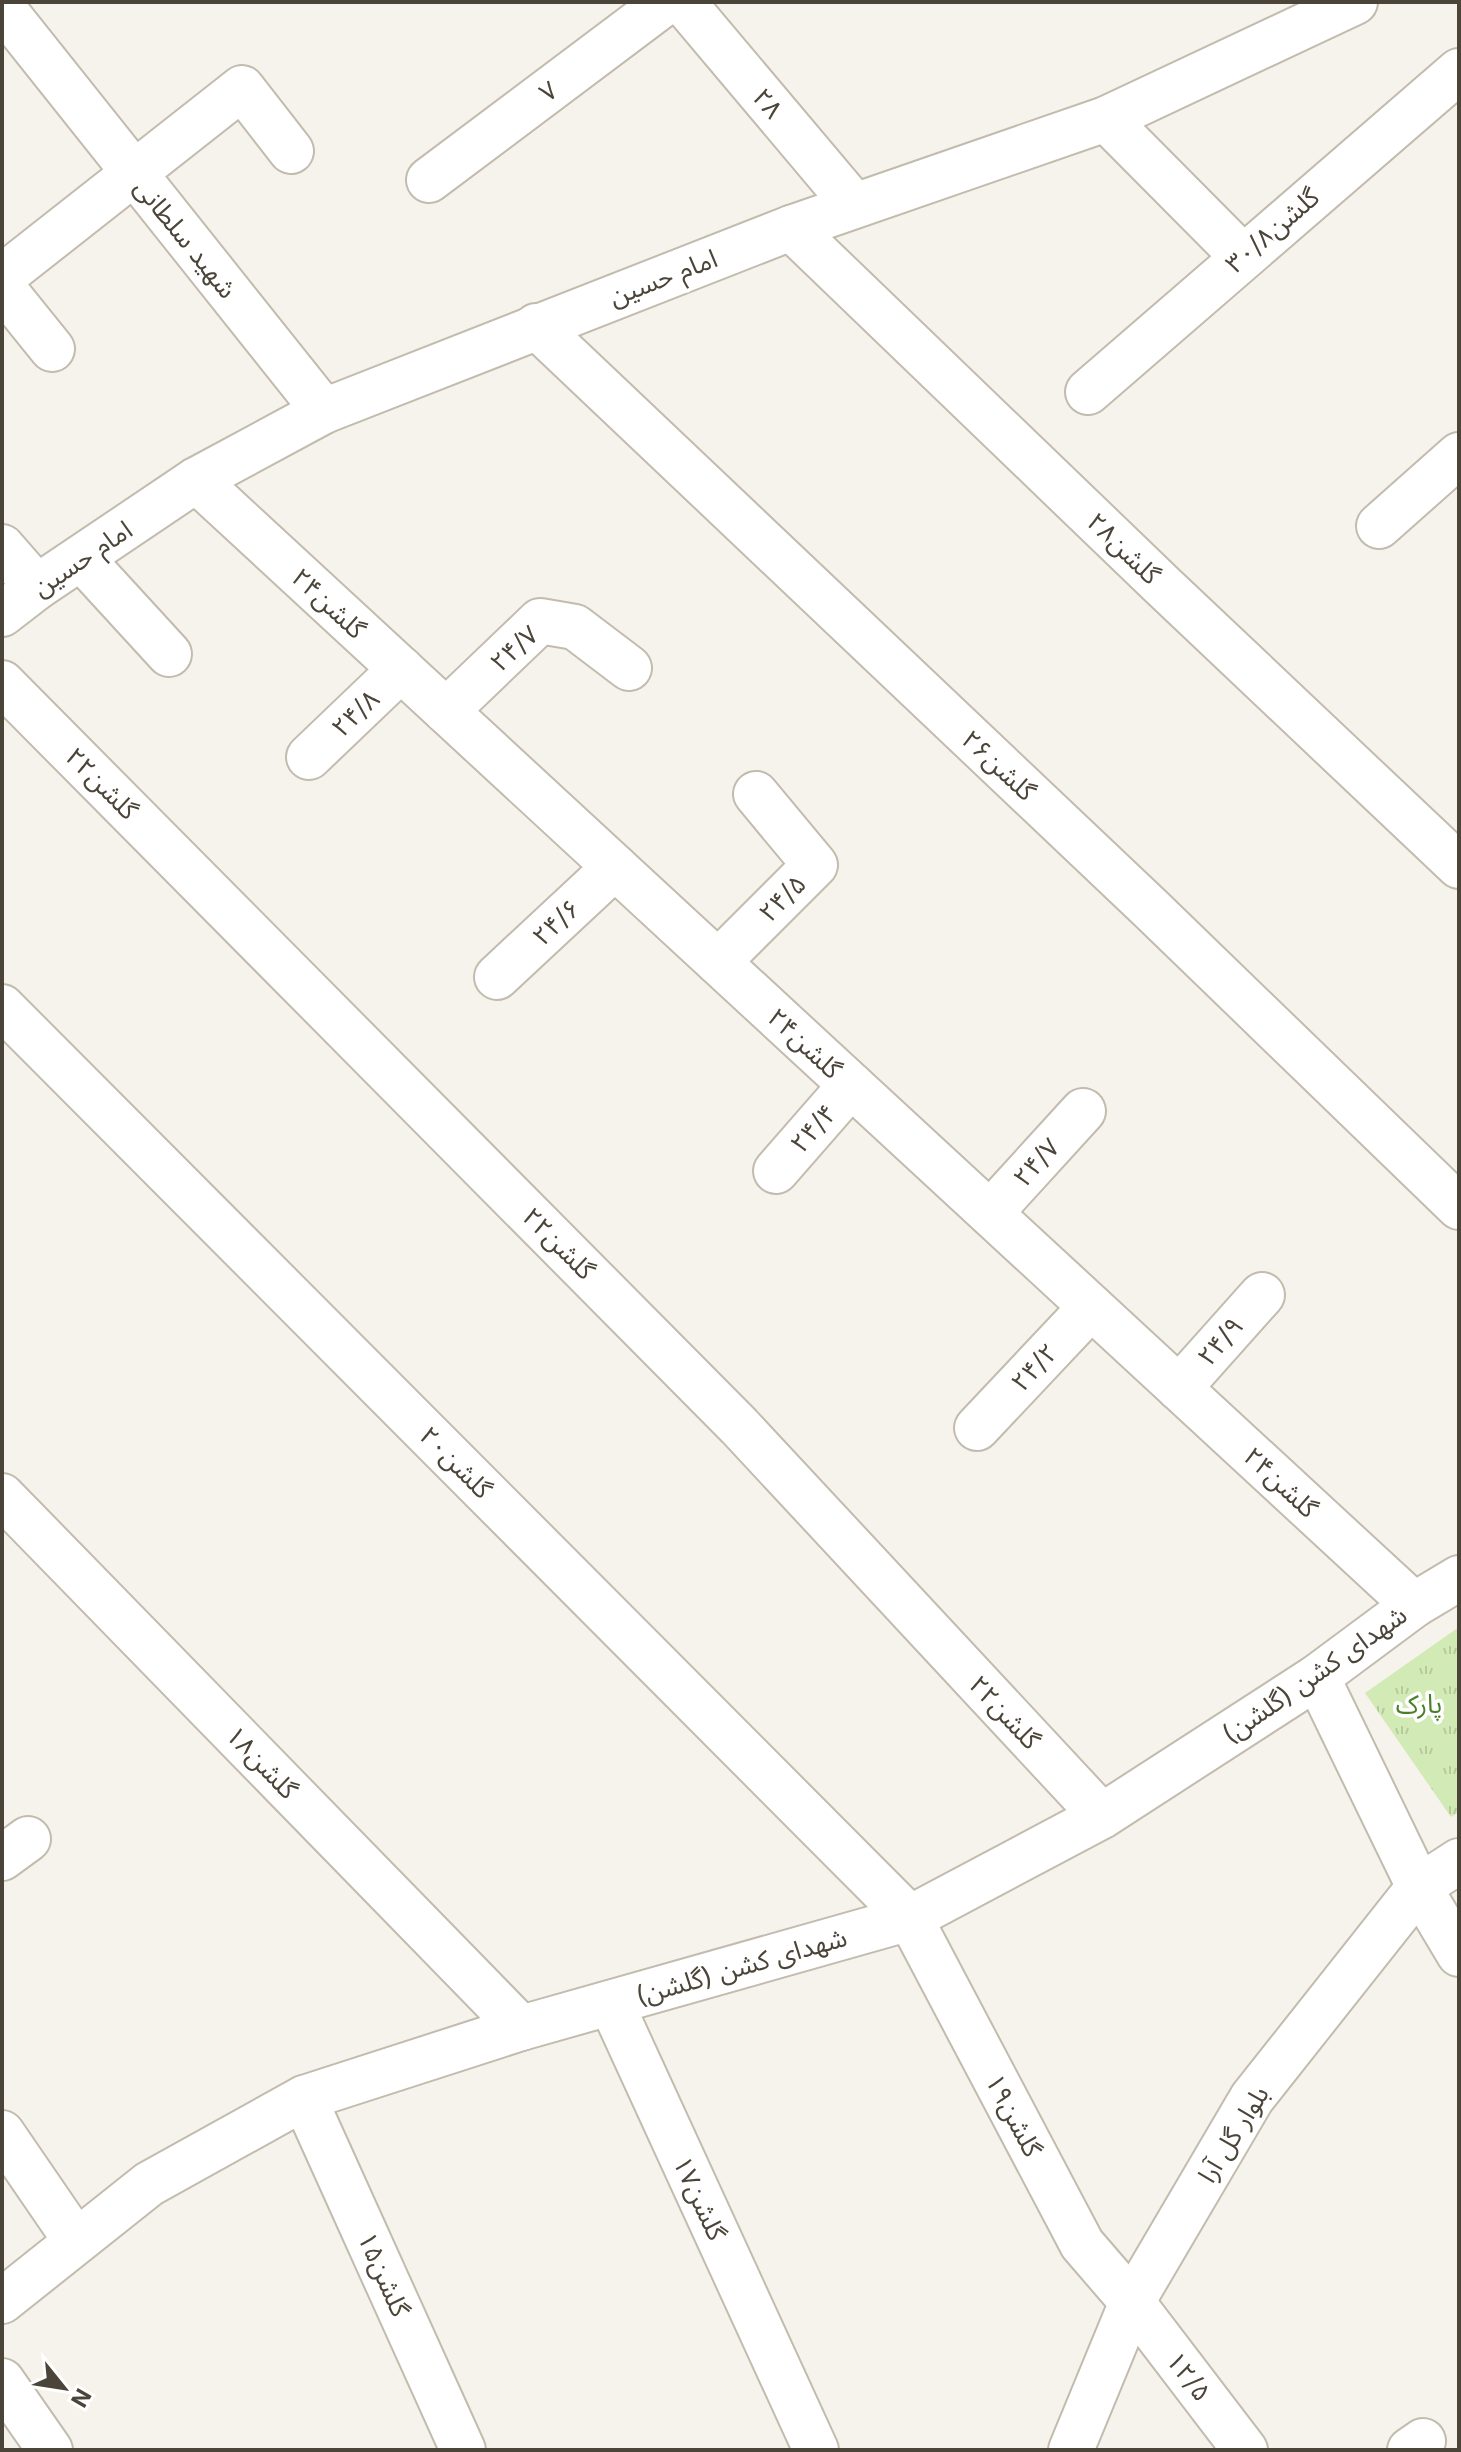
<svg xmlns="http://www.w3.org/2000/svg" width="1461" height="2452" font-family="Inter,'Noto Sans Arabic',sans-serif">
<defs>
<pattern id="grass-tufts" width="24" height="20" patternUnits="userSpaceOnUse" patternTransform="scale(2)"><rect width="24" height="20" fill="#d2eab5"/><path d="M3 7l-1-3M5 7V3M7 7l1-3M15 17l-1-3M17 17v-4M19 17l1-3" fill="none" stroke="#b6ca9c"/></pattern>
</defs>
<rect width="100%" height="100%" fill="#f6f3ec"/>
<!-- grass -->
<polygon fill="url(#grass-tufts)" points="1459,1627 1459,1812 1451,1817 1365,1693"/>
<g fill="none" stroke-linecap="round" stroke-linejoin="round">
<defs>
<g id="minor">
<polyline points="683,2 854,205"/>
<polyline points="2,7 324,411"/>
<polyline points="1106,119 1242,256"/>
<polyline points="429,180 666,2"/>
<polyline points="791,228 1164,587 1459,866"/>
<polyline points="2,277 242,88 291,151"/>
<polyline points="2,287 52,349"/>
<polyline points="536,326 1150,908 1459,1207"/>
<polyline points="1088,392 1459,71"/>
<polyline points="196,480 1414,1605"/>
<polyline points="1379,526 1459,455"/>
<polyline points="2,547 37,587"/>
<polyline points="81,558 169,654"/>
<polyline points="2,614 37,587 196,480 324,411 791,228 1106,119 1355,2"/>
<polyline points="2,683 739,1426 1102,1816"/>
<polyline points="446,711 540,621 575,627 629,668"/>
<polyline points="309,757 401,669"/>
<polyline points="718,962 815,865 756,794"/>
<polyline points="497,977 615,867"/>
<polyline points="2,1007 910,1918 1082,2244 1132,2302 1245,2450"/>
<polyline points="776,1171 851,1085"/>
<polyline points="990,1213 1083,1111"/>
<polyline points="1179,1388 1262,1295"/>
<polyline points="977,1428 1091,1307"/>
<polyline points="2,1496 521,2028"/>
<polyline points="1317,1677 1419,1887 1459,1954"/>
<polyline points="2,1858 28,1839"/>
<polyline points="611,2003 816,2450"/>
<polyline points="304,2098 463,2450"/>
<polyline points="2,2133 76,2241"/>
<polyline points="2,2301 149,2184 304,2098 521,2028 910,1918 1102,1816 1317,1677 1414,1605 1459,1578"/>
<polyline points="2,2381 50,2450"/>
<polyline points="1071,2450 1132,2302 1252,2098 1419,1887 1459,1861"/>
<polyline points="1410,2450 1423,2441"/>
</g>
</defs>
<!-- minor casing -->
<use href="#minor" stroke="#c2bbae" stroke-width="48"/>
<!-- minor -->
<use href="#minor" stroke="#fff" stroke-width="44"/>
</g>
<g text-anchor="middle" dominant-baseline="central" stroke-width="7" stroke-linejoin="round" paint-order="stroke">
<!-- street labels -->
<g font-size="26" fill="#4b4439" stroke="#fff">
<text transform="translate(548 91) rotate(-37)">۷</text>
<text transform="translate(768 103) rotate(50)">۲۸</text>
<text transform="translate(1272 230) rotate(-41)">گلشن۳۰/۸</text>
<text transform="translate(186 238) rotate(51)">شهید سلطانی</text>
<text transform="translate(663 277) rotate(-21)">امام حسین</text>
<text transform="translate(1124 548) rotate(44)">گلشن۲۸</text>
<text transform="translate(82 558) rotate(-34)">امام حسین</text>
<text transform="translate(329 603) rotate(43)">گلشن۲۴</text>
<text transform="translate(514 648) rotate(-42)">۲۴/۷</text>
<text transform="translate(355 713) rotate(-44)">۲۴/۸</text>
<text transform="translate(999 765) rotate(43)">گلشن۲۶</text>
<text transform="translate(102 783) rotate(45)">گلشن۲۲</text>
<text transform="translate(782 898) rotate(-45)">۲۴/۵</text>
<text transform="translate(556 922) rotate(-43)">۲۴/۶</text>
<text transform="translate(805 1043) rotate(43)">گلشن۲۴</text>
<text transform="translate(813 1128) rotate(-48)">۲۴/۴</text>
<text transform="translate(1036 1162) rotate(-48)">۲۴/۷</text>
<text transform="translate(559 1243) rotate(45)">گلشن۲۲</text>
<text transform="translate(1220 1341) rotate(-49)">۲۴/۹</text>
<text transform="translate(1034 1367) rotate(-47)">۲۴/۲</text>
<text transform="translate(456 1462) rotate(45)">گلشن۲۰</text>
<text transform="translate(1281 1482) rotate(43)">گلشن۲۴</text>
<text transform="translate(1314 1674) rotate(-35)">شهدای کشن (گلشن)</text>
<text transform="translate(1005 1712) rotate(47)">گلشن۲۲</text>
<text transform="translate(262 1762) rotate(46)">گلشن۱۸</text>
<text transform="translate(741 1966) rotate(-16)">شهدای کشن (گلشن)</text>
<text transform="translate(1014 2115) rotate(62)">گلشن۱۹</text>
<text transform="translate(1233 2134) rotate(-58)">بلوار گل آرا</text>
<text transform="translate(700 2198) rotate(65)">گلشن۱۷</text>
<text transform="translate(384 2274) rotate(66)">گلشن۱۵</text>
<text transform="translate(1189 2376) rotate(52)">۱۲/۵</text>
</g>
<!-- park labels -->
<g font-size="26" fill="#4a7f2a" stroke="#fff">
<text x="1419" y="1703">پارک</text>
</g>
</g>
<!-- border -->
<rect width="1461" height="2452" fill="none" stroke="#4b4439" stroke-width="8"/>
<!-- north arrow -->
<g transform="translate(64 2388) rotate(120)" stroke="#ffffff" stroke-width="6" paint-order="stroke">
<path d="M0-6L14 30L0 20L-14 30Z" fill="#4b4439"/>
<text y="-12" font-size="22" font-weight="bold" text-anchor="middle" fill="#4b4439">N</text>
</g>
</svg>
